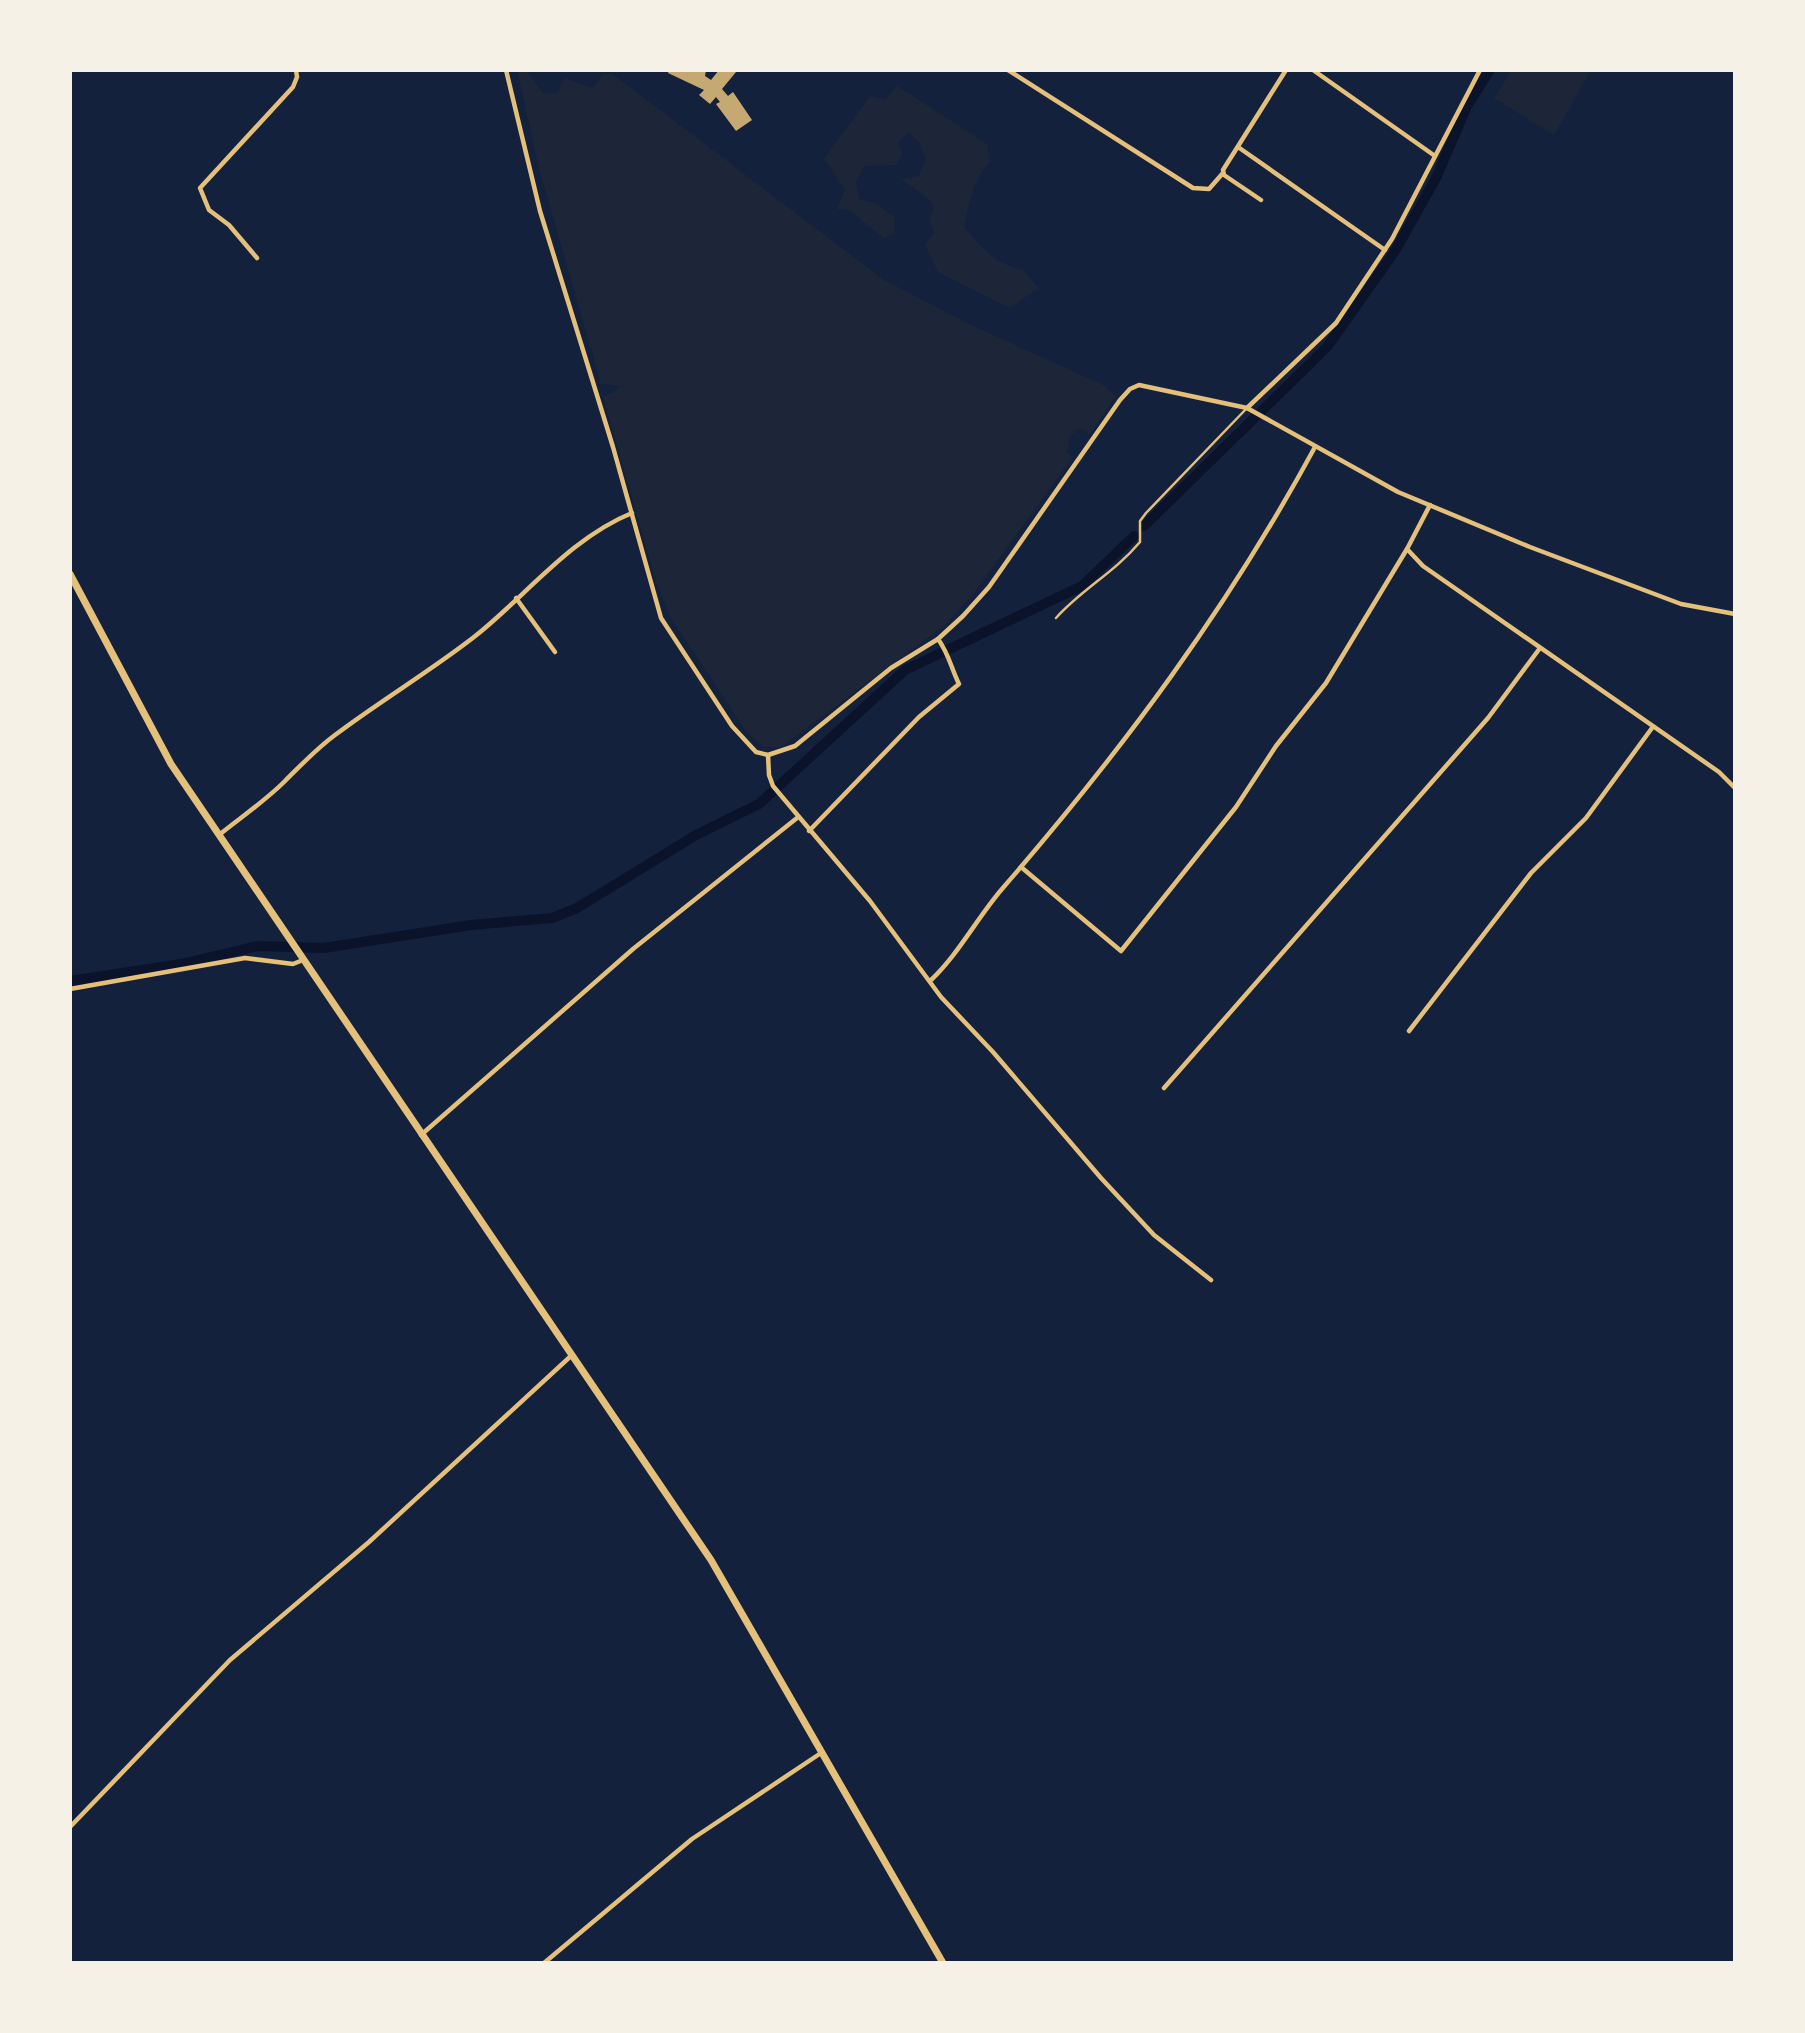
<svg xmlns="http://www.w3.org/2000/svg" width="1805" height="2033" font-family="'Roboto Serif',serif">
<rect width="100%" height="100%" fill="#14213d"/>
<!-- green -->
<g fill="#1d2539">
<polygon points="517,70 525,70 543,93 557,94 565,78 593,88 603,75 611,73 884,280 971,325 1103,385 1116,396 1090,434 1080,428 1070,436 1067,453 1073,457 970,598 945,625 781,747 764,747 748,734 671,618 656,581 603,396 614,392 620,386 601,384 539,168"/>
<polygon points="1512,70 1591,70 1554,135 1494,98"/>
<path d="M897,86L987,144L990,162C972,181 970,202 964,227C982,248 996,265 1024,270L1038,288L1010,308L938,272L925,245L934,232L929,219L934,209L929,199L901,179L919,176L926,159L920,143L909,133L898,142L902,153L897,165L865,166L856,181L859,199L875,203L895,218L894,233L884,238L849,210L837,209L845,189L824,159L870,96L885,100Z"/>
</g>
<g fill="none" stroke-linecap="round" stroke-linejoin="round">
<!-- canal -->
<g stroke="#0b132b" stroke-width="10">
<polyline points="1144,526 1327,347 1395,251 1436,178 1467,106 1490,70"/>
<polyline points="70,981 181,964 258,946 324,948 471,925 552,918 577,908 696,835 759,804 905,670 1082,586 1134,536"/>
</g>
</g>
<!-- building -->
<polygon fill="#c6a872" points="669,70 706,70 705,76 711,80 719,70 734,70 736,72 722,89 728,96 733,92 752,120 736,131 716,104 720,102 716,97 710,104 699,95 704,90 668,73"/>
<g fill="none" stroke-linecap="round" stroke-linejoin="round">
<!-- service -->
<path stroke="#e5c07b" stroke-width="2.5" d="M1056,618C1082,589 1114,573 1140,542V521L1146,513L1247,408"/>
<!-- minor -->
<g stroke="#e5c07b" stroke-width="4.5">
<polyline points="506,70 540,211 613,447 661,618 732,726 756,752 768,755 795,746 891,668 938,639 963,616 989,587 1120,400 1130,389 1139,385 1247,408 1398,492 1530,547 1681,604 1735,614"/>
<polyline points="1008,70 1193,188 1209,189 1223,173"/>
<polyline points="1313,70 1435,156"/>
<polyline points="1238,147 1385,250"/>
<polyline points="1261,200 1224,175 1223,170 1286,70"/>
<polyline points="257,258 229,225 209,210 200,188 293,87 297,77 296,70"/>
<polyline points="1247,408 1336,323 1392,239 1480,70"/>
<polyline points="1430,505 1407,549 1423,566 1719,772 1735,788"/>
<polyline points="516,598 555,652"/>
<polyline points="768,755 769,775 773,786 870,901 941,997 993,1052 1101,1178 1154,1235 1211,1280"/>
<path d="M809,831L919,717L959,684C951,668 949,654 938,639"/>
<path d="M219,835C240,818 265,801 284,782C301,765 316,749 335,735C380,701 429,672 474,637C525,597 570,538 632,513"/>
<polyline points="1021,867 1121,951 1236,807 1276,746 1326,683 1407,549"/>
<path d="M930,981C958,955 977,918 1002,889C1124,748 1226,611 1315,447"/>
<polyline points="70,989 245,958 293,964 303,960"/>
<polyline points="1409,1031 1531,873 1586,818 1652,728"/>
<polyline points="1164,1088 1488,718 1540,648"/>
<polyline points="421,1135 633,949 797,818"/>
<polyline points="70,1827 230,1660 369,1542 572,1355"/>
<polyline points="544,1963 692,1839 821,1753"/>
</g>
<!-- primary -->
<polyline stroke="#e5c07b" stroke-width="7" points="70,574 171,764 711,1560 943,1963"/>
</g>
<!-- border -->
<rect width="1805" height="2033" fill="none" stroke="#f6f1e7" stroke-width="144"/>
</svg>
